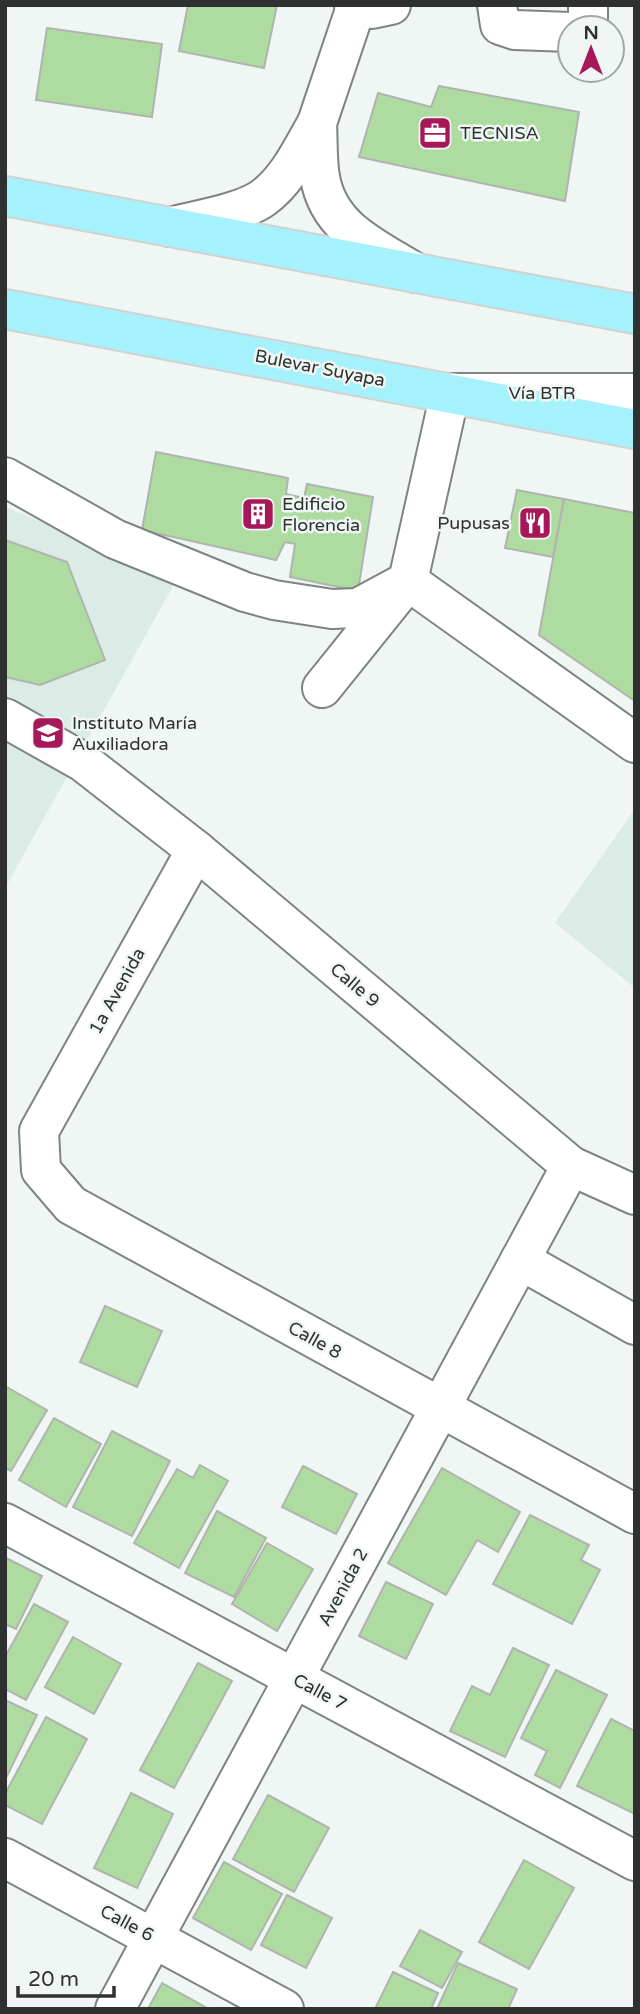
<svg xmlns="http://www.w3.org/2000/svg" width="640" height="2014" font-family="'Varela Round',sans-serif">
<rect width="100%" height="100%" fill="#eff6f3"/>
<!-- built -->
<g fill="#dbebe5">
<polygon points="5,507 178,577 5,888"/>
<polygon points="635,809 635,988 555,923"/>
</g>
<!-- building -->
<g fill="#aedca0" stroke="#b0b4af" stroke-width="2">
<polygon points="188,5 277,5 264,68 179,51"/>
<polygon points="47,28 162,44 152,117 36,100"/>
<polygon points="439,86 579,112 565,201 359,157 378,93 431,107"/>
<polygon points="156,452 288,478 286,494 304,498 307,484 373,497 358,591 290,577 295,544 285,542 276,560 142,530"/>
<polygon points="517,490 564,499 553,557 505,548"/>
<polygon points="564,499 635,513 635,701 539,635"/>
<polygon points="5,540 67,562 105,660 40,685 5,677"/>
<polygon points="105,1306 162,1331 137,1387 80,1362"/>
<polygon points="5,1386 47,1410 11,1471 5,1468"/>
<polygon points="54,1418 101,1444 66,1507 19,1480"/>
<polygon points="112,1431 170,1461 132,1536 73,1507"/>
<polygon points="200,1465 228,1481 179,1568 134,1543 177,1469 193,1478"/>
<polygon points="303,1466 357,1494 336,1534 282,1507"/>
<polygon points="442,1468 520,1512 498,1552 477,1540 446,1595 388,1563"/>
<polygon points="217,1511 266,1538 234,1597 185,1573"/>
<polygon points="530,1515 589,1545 581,1560 600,1570 572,1624 493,1584"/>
<polygon points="267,1543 313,1569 277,1631 232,1604"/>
<polygon points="6,1558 42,1576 16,1629 5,1624"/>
<polygon points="386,1582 433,1604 406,1659 359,1636"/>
<polygon points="34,1604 68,1622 26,1700 5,1689 5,1657"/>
<polygon points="73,1637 121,1664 94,1714 45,1687"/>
<polygon points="513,1648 549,1665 505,1757 450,1731 472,1686 490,1695"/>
<polygon points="198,1663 232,1681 174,1788 140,1770"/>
<polygon points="556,1670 607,1695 560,1788 535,1775 547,1751 521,1738"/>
<polygon points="5,1700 37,1715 5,1780"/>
<polygon points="46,1717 87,1739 42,1824 5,1805 5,1794"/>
<polygon points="611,1719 635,1731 635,1814 577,1786"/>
<polygon points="131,1793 173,1814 137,1888 94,1868"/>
<polygon points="268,1795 329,1828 294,1892 233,1859"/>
<polygon points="524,1860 574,1888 529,1969 479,1942"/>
<polygon points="224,1862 282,1894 251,1950 193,1918"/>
<polygon points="287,1895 332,1918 306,1968 261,1945"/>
<polygon points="420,1930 462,1952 442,1988 400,1966"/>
<polygon points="458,1963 517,1989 508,2009 437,2009"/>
<polygon points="393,1972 438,1993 431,2009 375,2009"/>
<polygon points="162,1983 209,2009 148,2009"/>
</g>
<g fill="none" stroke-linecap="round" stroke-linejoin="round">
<defs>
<g id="minor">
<polyline points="354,5 372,9 391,5"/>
<polyline points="497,5 500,25 515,30 570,32"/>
<polyline points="588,5 588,28"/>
<polyline points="317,123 356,7"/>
<path d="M170,227C197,220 242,213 263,198C288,180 302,149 317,123C318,141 317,160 320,177C328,229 376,248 416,273"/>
<polyline points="5,477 115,539 245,592 274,600 332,609 358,608 408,581 635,743"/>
<polyline points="322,688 408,581 450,393 635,393"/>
<polyline points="5,718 83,762 196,850 571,1166 635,1195"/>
<polyline points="196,850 39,1131 41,1170 71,1205 635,1514"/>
<polyline points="520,1260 635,1325"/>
<polyline points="5,1523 635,1861"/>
<polyline points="5,1858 284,2009"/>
<polyline points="115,2009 571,1166"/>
</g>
<g id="major">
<polyline points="5,196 635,314"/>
<polyline points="5,309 635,429"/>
</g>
</defs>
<!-- minor casing -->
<use href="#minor" stroke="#7d8482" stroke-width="42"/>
<!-- major casing -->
<use href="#major" stroke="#d1d2d1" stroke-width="42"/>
<!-- minor -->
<use href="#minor" stroke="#fff" stroke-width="38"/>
<!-- major -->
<use href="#major" stroke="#a5f2fc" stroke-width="38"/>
</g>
<!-- icons -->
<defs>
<symbol id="office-square" viewBox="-11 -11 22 22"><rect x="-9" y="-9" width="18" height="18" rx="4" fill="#a71858" stroke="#eff6f3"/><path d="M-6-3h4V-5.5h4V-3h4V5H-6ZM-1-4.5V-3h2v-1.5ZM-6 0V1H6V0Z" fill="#fff"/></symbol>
<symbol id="building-square" viewBox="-11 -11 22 22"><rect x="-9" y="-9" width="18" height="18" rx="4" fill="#a71858" stroke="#eff6f3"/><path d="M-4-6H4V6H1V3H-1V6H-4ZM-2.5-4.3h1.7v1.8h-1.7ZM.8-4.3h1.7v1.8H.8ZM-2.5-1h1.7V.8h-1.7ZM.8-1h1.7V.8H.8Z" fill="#fff"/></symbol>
<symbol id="restaurant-square" viewBox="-11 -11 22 22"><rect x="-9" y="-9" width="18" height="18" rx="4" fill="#a71858" stroke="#eff6f3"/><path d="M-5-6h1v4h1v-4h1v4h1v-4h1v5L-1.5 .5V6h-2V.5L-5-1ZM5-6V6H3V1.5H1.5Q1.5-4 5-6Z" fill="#fff"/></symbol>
<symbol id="school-square" viewBox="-11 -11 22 22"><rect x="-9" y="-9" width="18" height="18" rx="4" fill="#a71858" stroke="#eff6f3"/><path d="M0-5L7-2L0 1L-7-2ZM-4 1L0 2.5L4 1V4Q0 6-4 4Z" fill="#fff"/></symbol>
</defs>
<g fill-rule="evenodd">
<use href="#office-square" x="416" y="114" width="38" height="38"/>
<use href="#building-square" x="239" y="495" width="38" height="38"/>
<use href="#restaurant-square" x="516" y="504" width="38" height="38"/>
<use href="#school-square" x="29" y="714" width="38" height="38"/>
</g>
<g text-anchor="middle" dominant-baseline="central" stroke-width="5" stroke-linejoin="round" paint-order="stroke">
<!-- poi labels -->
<g font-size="18" fill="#2e3130" stroke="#eff6f3" text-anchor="start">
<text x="460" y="133">TECNISA</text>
<text x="282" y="504">Edificio<tspan x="282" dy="21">Florencia</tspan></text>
<text x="510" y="523" text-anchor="end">Pupusas</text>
<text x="72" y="723">Instituto María<tspan x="72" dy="21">Auxiliadora</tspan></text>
</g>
<!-- street labels -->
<g font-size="18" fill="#2e3130" stroke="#eff6f3">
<text transform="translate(320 368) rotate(11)">Bulevar Suyapa</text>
<text x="542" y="393">Vía BTR</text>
<text transform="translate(355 985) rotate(40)">Calle 9</text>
<text transform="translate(117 991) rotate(-61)">1a Avenida</text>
<text transform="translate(315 1340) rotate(29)">Calle 8</text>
<text transform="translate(343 1587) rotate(-62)">Avenida 2</text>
<text transform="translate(320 1692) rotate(28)">Calle 7</text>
<text transform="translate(127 1923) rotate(28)">Calle 6</text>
</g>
</g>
<!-- border -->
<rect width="640" height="2014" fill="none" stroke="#2e3130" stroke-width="14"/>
<!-- north arrow -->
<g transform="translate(591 49)"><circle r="33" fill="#eff6f3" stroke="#a2a7a5" stroke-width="2"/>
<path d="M0-5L12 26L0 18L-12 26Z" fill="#a71858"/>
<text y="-10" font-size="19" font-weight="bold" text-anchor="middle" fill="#2e3130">N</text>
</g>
<!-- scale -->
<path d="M18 1986v10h96v-10" fill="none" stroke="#2e3130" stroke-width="3.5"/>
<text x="28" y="1986" font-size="21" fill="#2e3130" stroke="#eff6f3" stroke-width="5" paint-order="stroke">20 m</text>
</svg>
